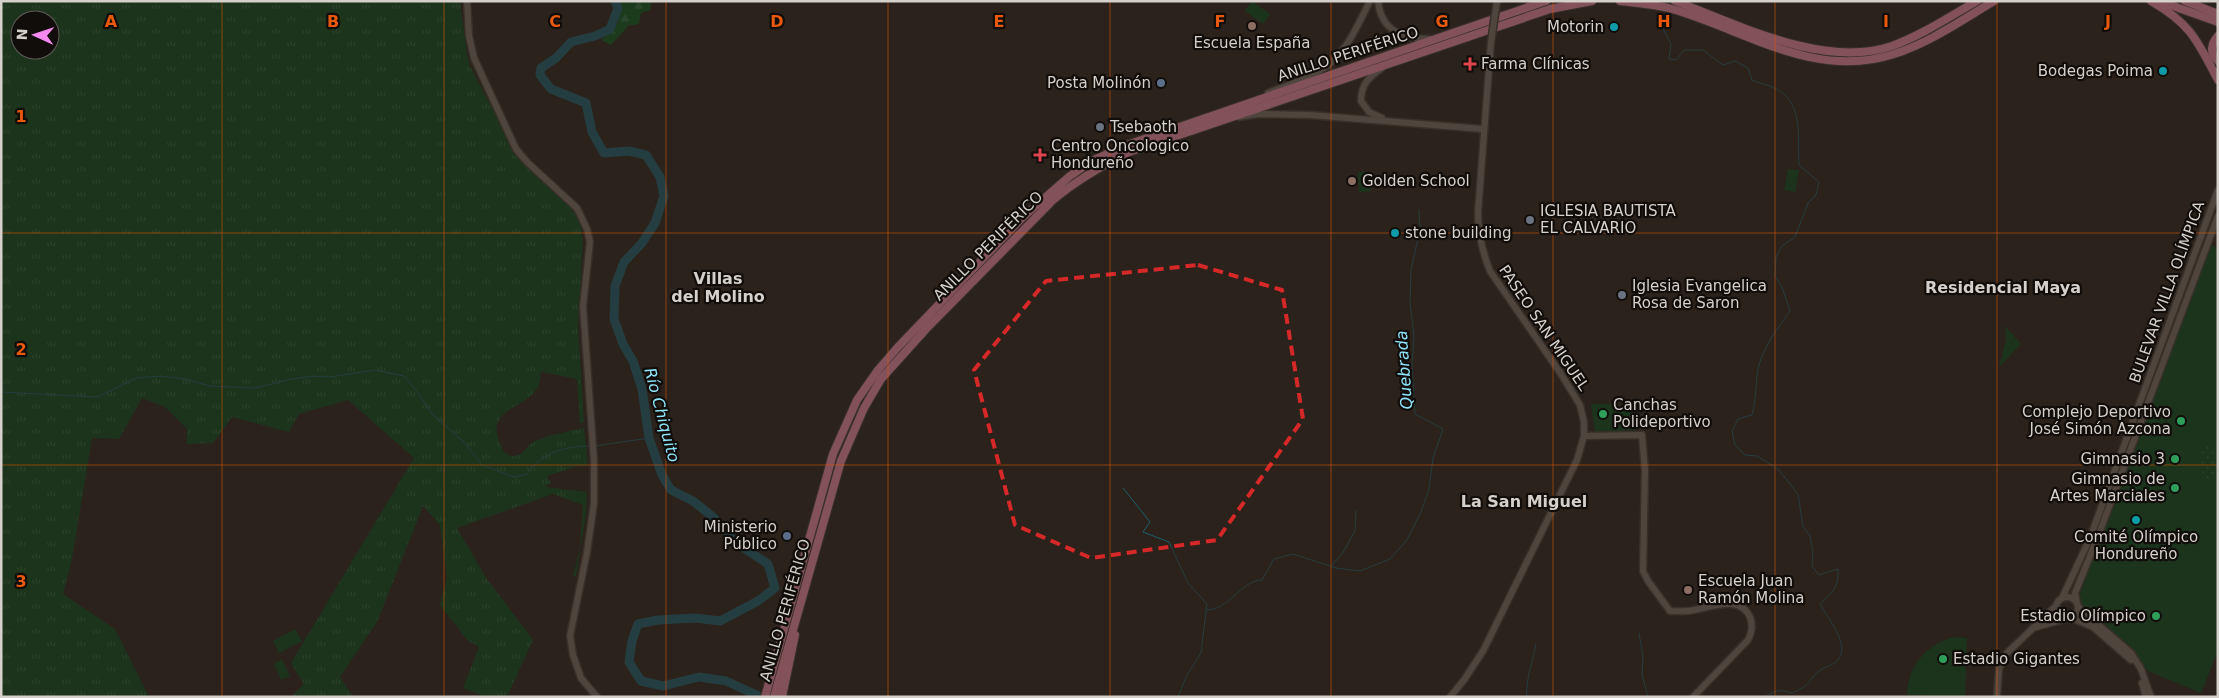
<svg xmlns="http://www.w3.org/2000/svg" width="2219" height="698" font-family="'DejaVu Sans',sans-serif">
<defs>
<pattern id="grass-tufts" width="24" height="20" patternUnits="userSpaceOnUse" patternTransform="scale(1.25)"><rect width="24" height="20" fill="#084a1b"/><path d="M3 7l-1-3M5 7V3M7 7l1-3M15 17l-1-3M17 17v-4M19 17l1-3" fill="none" stroke="#2b633b"/></pattern>
<pattern id="forest-firs" width="22" height="20" patternUnits="userSpaceOnUse" patternTransform="scale(1.25)"><rect width="22" height="20" fill="#095a21"/><path d="M5 1l3.5 6h-7zM16 11l3.5 6h-7z" fill="#2c7140"/></pattern>
<pattern id="garden-dots" width="8" height="8" patternUnits="userSpaceOnUse" patternTransform="scale(1.25)"><rect width="8" height="8" fill="#084a1b"/><path d="M2 2h.1M6 6h.1" fill="none" stroke="#2b633b" stroke-width="1.8" stroke-linecap="round"/></pattern>
</defs>
<rect width="100%" height="100%" fill="#2b221b"/>
<!-- grass -->
<path fill="url(#grass-tufts)" fill-rule="evenodd" d="M1,1H460L467,54L470,66L517,157L569,204L580,221L583,240L578,326L584,423H580L577,379L541,372C540,378 540,386 536,390C519,412 483,409 502,448C505,454 511,458 518,455C524,453 527,446 532,443C548,434 567,432 584,428L588,466H578L547,476L551,483L545,487L587,492L586,514L576,576H573L580,548L583,505L553,494L457,528L487,579L533,640L507,697H486L463,688L479,647L467,640L440,605L447,578L440,525L423,506L378,620L340,677L353,697H291L304,684L291,663L414,458L348,400L299,414L289,432L232,417L213,443L187,444V429L165,407L142,398L119,439L92,438L72,559L63,594L115,629L149,697H1ZM20,20H50V50H20Z"/>
<!-- forest -->
<polygon fill="url(#forest-firs)" points="621,1 652,1 650,10 641,13 639,23 636,25 629,25 611,45 601,40 618,23"/>
<!-- park -->
<g fill="#084a1b">
<polygon points="1252,1 1270,14 1263,24 1245,11"/>
<polygon points="1788,169 1799,170 1795,192 1784,190"/>
<polygon points="1358,172 1371,172 1371,191 1359,192"/>
<polygon points="2210,245 2218,248 2218,651 2201,693 2143,669 2085,610 2080,600 2080,593"/>
<polygon points="2005,326 2021,344 1999,367 2006,340"/>
<polygon points="1591,404 1613,404 1614,411 1632,407 1636,430 1595,432"/>
<polygon points="295,629 302,641 279,653 273,641"/>
<path d="M1953,637L1967,638L1965,697L1907,695C1908,665 1925,646 1953,637Z"/>
<polygon points="282,659 290,676 281,680 274,664"/>
</g>
<!-- garden -->
<polygon fill="url(#garden-dots)" points="2218,442 2218,477 2203,481 2199,456 2204,448"/>
<g fill="none" stroke-linecap="round" stroke-linejoin="round">
<!-- stream -->
<g stroke="#1c5e6d" stroke-width="1">
<path d="M1667,17L1662,22V27L1671,44L1669,59L1676,60L1684,50H1703L1723,65L1735,61L1748,68L1752,80C1761,84 1774,86 1781,92C1804,108 1797,142 1799,165L1819,182L1816,195L1808,203L1795,237L1782,246L1776,257L1775,276L1782,287L1790,311C1778,328 1765,344 1759,365C1755,381 1757,397 1752,415L1738,419L1732,431L1735,445L1745,455L1757,456L1778,469L1798,494L1803,526L1810,536L1813,552L1812,566L1819,575L1838,569C1839,587 1833,592 1820,604C1827,618 1851,644 1838,660C1834,665 1827,666 1822,669C1808,678 1813,685 1792,693C1782,689 1774,690 1765,697"/>
<path d="M1,392L97,397L137,378L160,376L186,379L210,386L255,388L287,380L312,376L329,377L375,370L404,376L415,389L432,414L463,441L482,465L514,477L527,474C542,452 566,446 591,446"/>
<polyline points="595,446 649,438"/>
<polyline points="1123,488 1150,522 1143,532 1169,542 1188,583 1207,604 1201,653 1187,675 1178,697"/>
<polyline points="1332,565 1342,554 1355,531 1356,511"/>
<path d="M1206,610C1229,611 1241,580 1262,580L1274,559L1293,554L1336,568L1360,571L1390,559L1407,540L1421,512L1429,489L1433,458L1443,429L1415,414L1412,366L1414,336L1410,302L1411,270L1420,229L1419,210"/>
<polyline points="1639,633 1643,657 1642,675 1648,697"/>
<path d="M1527,697C1525,681 1533,661 1536,644"/>
</g>
<!-- river -->
<polyline stroke="#1c5e6d" stroke-width="9" points="615,1 618,8 610,29 595,36 571,42 556,58 541,68 540,75 551,89 586,103 592,132 604,153 629,151 646,155 660,177 664,196 655,223 642,243 624,262 615,286 614,319 623,344 633,361 642,389 649,438 662,475 671,490 693,501 713,517 735,542 768,564 775,588 758,601 720,621 695,618 658,620 638,624 632,641 629,662 641,681 663,686 699,677 726,681 761,697"/>
<defs>
<g id="secondary">
<polyline points="467,1 469,36 474,58 516,149 527,162 577,208 587,229 590,242 583,306 594,461 594,503 587,552 570,636 573,655 581,678 597,697"/>
<path d="M1378,1C1381,31 1403,39 1430,39"/>
<path d="M1382,68C1369,77 1361,84 1361,101L1369,112L1382,118"/>
<path d="M1268,93C1285,86 1305,80 1321,70C1346,55 1357,26 1370,1"/>
<polyline points="1239,117 1258,114 1310,115 1483,129"/>
<path d="M1584,436L1642,435L1645,471L1643,571L1648,581L1670,611C1678,611 1686,612 1694,610C1712,607 1739,594 1750,617C1753,626 1752,632 1748,640L1693,697"/>
<circle cx="2067" cy="608" r="11"/>
<polyline points="2062,598 2090,538 2218,190"/>
<polyline points="2077,603 2075,593 2097,539 2218,216"/>
<polyline points="2078,607 2131,653 2141,669 2151,697"/>
<polyline points="2072,618 2093,627 2131,660"/>
<polyline points="2036,627 2065,619"/>
<polyline points="2142,683 2146,697"/>
<path d="M1450,697L1464,680L1483,651L1577,460L1584,436V422L1580,405L1561,374L1490,271C1482,251 1478,233 1478,212L1491,42"/>
<polyline points="1997,697 1999,669 2006,654 2056,606"/>
</g>
<g id="highway">
<path d="M1620,1C1637,3 1655,4 1672,9C1745,30 1815,80 1894,54C1929,43 1962,20 1994,1"/>
<path d="M1675,1C1739,25 1824,69 1892,46C1922,35 1949,17 1977,1"/>
<path d="M2151,1C2191,24 2197,40 2218,80"/>
<polyline points="2159,1 2218,22"/>
<polyline points="2185,1 2218,14"/>
<path d="M2218,36C2211,44 2209,53 2218,61"/>
<polyline points="765,697 833,454 857,400 878,370 898,347 1023,217 1070,176 1092,161 1127,145 1546,1"/>
<path d="M774,697L841,461L864,408L881,379L926,329L1053,200C1077,180 1101,166 1129,152L1550,9L1592,1"/>
<polyline points="782,697 795,635"/>
</g>
</defs>
<!-- secondary casing -->
<use href="#secondary" stroke="#463f39" stroke-width="9"/>
<!-- highway casing -->
<use href="#highway" stroke="#463f39" stroke-width="10"/>
<!-- secondary -->
<use href="#secondary" stroke="#7a6f66" stroke-width="6"/>
<!-- highway -->
<use href="#highway" stroke="#ec8ba7" stroke-width="8"/>
<defs>
<polyline id="secondary-bridge" points="1491,42 1497,1"/>
</defs>
<!-- secondary-bridge casing -->
<use href="#secondary-bridge" stroke="#463f39" stroke-width="9" stroke-linecap="butt"/>
<!-- secondary-bridge -->
<use href="#secondary-bridge" stroke="#7a6f66" stroke-width="6"/>
</g>
<!-- marked area -->
<path d="M0 0H2219V698H0ZM1198,265L1282,290L1303,419L1217,540L1091,558L1015,525L974,370L1046,281Z" fill="#2b221b" fill-opacity=".55" fill-rule="evenodd"/>
<path fill="none" stroke="#d62828" stroke-width="4" stroke-dasharray="10 6" stroke-linejoin="round" d="M1198,265L1282,290L1303,419L1217,540L1091,558L1015,525L974,370L1046,281Z"/>
<!-- grid -->
<path fill="none" stroke="#e8590c" stroke-width="1" stroke-opacity="0.55" d="M222,1V697M444,1V697M666,1V697M888,1V697M1110,1V697M1331,1V697M1553,1V697M1775,1V697M1997,1V697M1,233H2218M1,465H2218"/>
<!-- markers -->
<g fill="#8d6e63" stroke="#110d0a" stroke-width="2">
<circle cx="1252" cy="26" r="5"/>
<circle cx="1352" cy="181" r="5"/>
<circle cx="1688" cy="590" r="5"/>
</g>
<g fill="#0f9aa8" stroke="#110d0a" stroke-width="2">
<circle cx="1614" cy="27" r="5"/>
<circle cx="2163" cy="71" r="5"/>
<circle cx="1395" cy="233" r="5"/>
<circle cx="2136" cy="520" r="5"/>
</g>
<g fill="#e0444e" stroke="#110d0a" stroke-width="2">
<path d="M1467.5 56.5h5v5h5v5h-5v5h-5v-5h-5v-5h5z"/>
<path d="M1037.5 147.5h5v5h5v5h-5v5h-5v-5h-5v-5h5z"/>
</g>
<g fill="#5c6f8a" stroke="#110d0a" stroke-width="2">
<circle cx="1161" cy="83" r="5"/>
<circle cx="787" cy="536" r="5"/>
</g>
<g fill="#6b7280" stroke="#110d0a" stroke-width="2">
<circle cx="1100" cy="127" r="5"/>
<circle cx="1530" cy="220" r="5"/>
<circle cx="1622" cy="295" r="5"/>
</g>
<g fill="#2e9e5b" stroke="#110d0a" stroke-width="2">
<circle cx="1603" cy="414" r="5"/>
<circle cx="2181" cy="421" r="5"/>
<circle cx="2175" cy="459" r="5"/>
<circle cx="2175" cy="488" r="5"/>
<circle cx="2156" cy="616" r="5"/>
<circle cx="1943" cy="659" r="5"/>
</g>
<g text-anchor="middle" dominant-baseline="central" stroke-width="4.5" stroke-linejoin="round" paint-order="stroke">
<!-- poi labels -->
<g font-size="15" fill="#d6d0cb" stroke="#110d0a" text-anchor="start">
<text x="1604" y="27" text-anchor="end">Motorin</text>
<text x="1252" y="43" text-anchor="middle">Escuela España</text>
<text x="1481" y="64">Farma Clínicas</text>
<text x="2153" y="71" text-anchor="end">Bodegas Poima</text>
<text x="1151" y="83" text-anchor="end">Posta Molinón</text>
<text x="1110" y="127">Tsebaoth</text>
<text x="1051" y="146">Centro Oncologico<tspan x="1051" dy="17">Hondureño</tspan></text>
<text x="1362" y="181">Golden School</text>
<text x="1540" y="211">IGLESIA BAUTISTA<tspan x="1540" dy="17">EL CALVARIO</tspan></text>
<text x="1405" y="233">stone building</text>
<text x="1632" y="286">Iglesia Evangelica<tspan x="1632" dy="17">Rosa de Saron</tspan></text>
<text x="1613" y="405">Canchas<tspan x="1613" dy="17">Polideportivo</tspan></text>
<text x="2171" y="412" text-anchor="end">Complejo Deportivo<tspan x="2171" dy="17">José Simón Azcona</tspan></text>
<text x="2165" y="459" text-anchor="end">Gimnasio 3</text>
<text x="2165" y="479" text-anchor="end">Gimnasio de<tspan x="2165" dy="17">Artes Marciales</tspan></text>
<text x="777" y="527" text-anchor="end">Ministerio<tspan x="777" dy="17">Público</tspan></text>
<text x="2136" y="537" text-anchor="middle">Comité Olímpico<tspan x="2136" dy="17">Hondureño</tspan></text>
<text x="1698" y="581">Escuela Juan<tspan x="1698" dy="17">Ramón Molina</tspan></text>
<text x="2146" y="616" text-anchor="end">Estadio Olímpico</text>
<text x="1953" y="659">Estadio Gigantes</text>
</g>
<!-- street labels -->
<g font-size="15" fill="#d6d0cb" stroke="#110d0a">
<text transform="translate(1348 54) rotate(-18)">ANILLO PERIFÉRICO</text>
<text transform="translate(988 246) rotate(-45)">ANILLO PERIFÉRICO</text>
<text transform="translate(2167 292) rotate(-70)">BULEVAR VILLA OLÍMPICA</text>
<text transform="translate(1544 328) rotate(56)">PASEO SAN MIGUEL</text>
<text transform="translate(785 610) rotate(-74)">ANILLO PERIFÉRICO</text>
</g>
<!-- neighbourhood labels -->
<g font-size="16" font-weight="bold" fill="#d6d0cb" stroke="#110d0a">
<text x="718" y="278">Villas<tspan x="718" dy="18">del Molino</tspan></text>
<text x="2003" y="287">Residencial Maya</text>
<text x="1524" y="501">La San Miguel</text>
</g>
<!-- water labels -->
<g font-size="16" font-style="italic" fill="#90e4fa" stroke="#110d0a">
<text transform="translate(1404 370) rotate(-94)">Quebrada</text>
<text transform="translate(662 415) rotate(75)">Río Chiquito</text>
</g>
</g>
<g font-size="16" text-anchor="middle" font-weight="bold" fill="#e8590c" stroke="#110d0a" stroke-width="4.5" stroke-linejoin="round" paint-order="stroke">
<text x="111" y="27">A</text>
<text x="333" y="27">B</text>
<text x="555" y="27">C</text>
<text x="777" y="27">D</text>
<text x="999" y="27">E</text>
<text x="1220" y="27">F</text>
<text x="1442" y="27">G</text>
<text x="1664" y="27">H</text>
<text x="1886" y="27">I</text>
<text x="2108" y="27">J</text>
<text x="21" y="122">1</text>
<text x="21" y="355">2</text>
<text x="21" y="587">3</text>
</g>
<!-- border -->
<rect width="2219" height="698" fill="none" stroke="#d6d0cb" stroke-width="5"/>
<!-- north arrow -->
<g transform="translate(35 35) rotate(273)"><circle r="24" fill="#110d0a" stroke="#605b57"/>
<path d="M0-4L9 19L0 12L-9 19Z" fill="#f489f0"/>
<text y="-8" font-size="14" font-weight="bold" text-anchor="middle" fill="#d6d0cb">N</text>
</g>
</svg>
